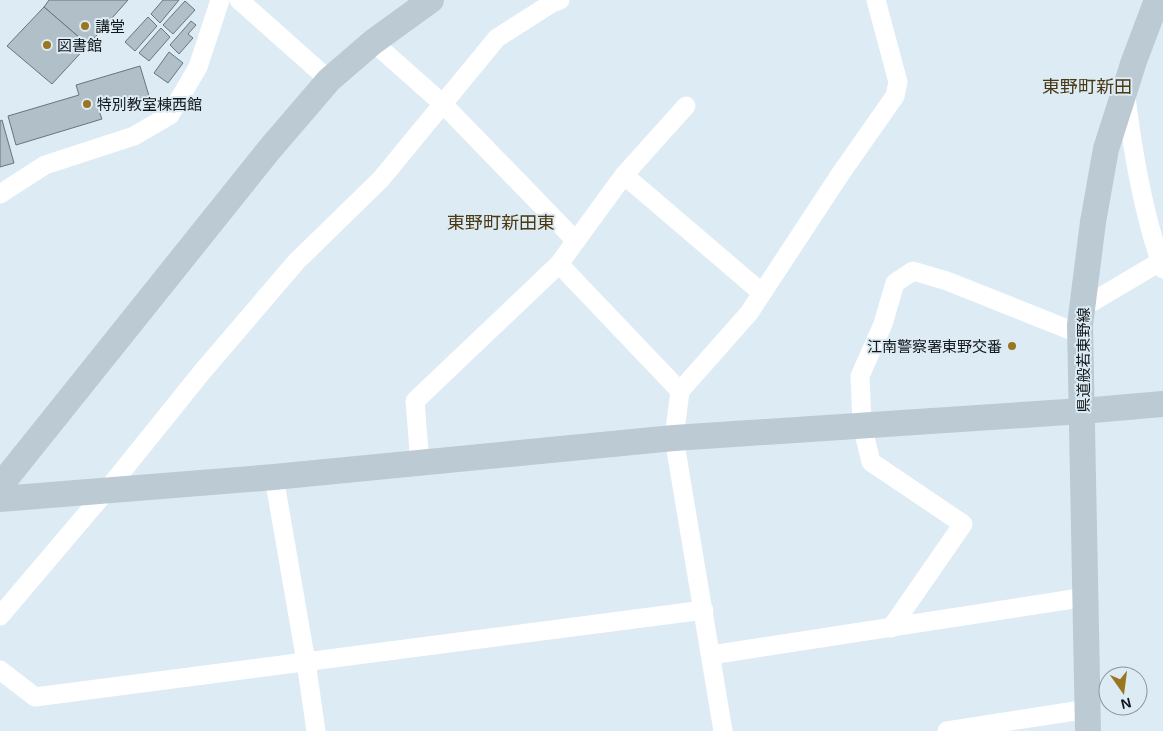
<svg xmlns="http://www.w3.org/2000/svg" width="1163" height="731" font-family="Helvetica,'Noto Sans JP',sans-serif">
<rect width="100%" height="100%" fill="#ddebf4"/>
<!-- building -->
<g fill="#b1bfc8" stroke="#68757d">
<polygon points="49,0 128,0 88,45 44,7"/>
<polygon points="163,0 179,0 160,23 151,14"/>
<polygon points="185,1 195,10 173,34 163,25"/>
<polygon points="44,7 88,45 52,84 7,46"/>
<polygon points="148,17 157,26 135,51 125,42"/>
<polygon points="191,21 196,25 188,34 193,38 179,54 170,45"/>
<polygon points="161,28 170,37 149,61 139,53"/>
<polygon points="169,52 183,63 168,83 154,73"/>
<polygon points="140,66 149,96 99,111 102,119 16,145 8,116 79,95 76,85"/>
<polygon points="2,120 14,163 0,167 0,121"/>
</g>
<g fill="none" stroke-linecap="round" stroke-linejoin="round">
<!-- street -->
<g stroke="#fff" stroke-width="19">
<polyline points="239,0 329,80"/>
<polyline points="373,42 443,104 576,241"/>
<path d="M1126,97C1133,154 1143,214 1163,269"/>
<polyline points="624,175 686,106"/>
<polyline points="0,194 45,165 134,136 170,115 198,67 220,0"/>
<polyline points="559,264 680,391"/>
<polyline points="1082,308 1163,260"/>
<polyline points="420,463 415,401 559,264 624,175 762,293"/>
<polyline points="274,477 306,662 316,731"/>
<polyline points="0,616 107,490 202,372 296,262 381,179 497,38 552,3 560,0"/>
<polyline points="891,628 963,524 871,462 862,425 860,376 883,324 895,283 913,271 947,281 1080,334"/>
<polyline points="711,655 1086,597"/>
<polyline points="0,670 35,697 704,610"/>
<polyline points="723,731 674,438 680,391 749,313 841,173 895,96 898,82 876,0"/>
<polyline points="947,731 1088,709"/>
</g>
<!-- secondary -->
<g stroke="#bccad3" stroke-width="26">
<polyline points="0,486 269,150 329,80 373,42 431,0"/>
<polyline points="0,499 274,477 674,438 1082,411 1163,404"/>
<polyline points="1088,731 1080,325 1093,222 1106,149 1134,61 1157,0"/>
</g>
</g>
<!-- markers -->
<g fill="#9a7620" stroke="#ddebf4" stroke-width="2">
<circle cx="85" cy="26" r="5"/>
<circle cx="47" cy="45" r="5"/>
<circle cx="87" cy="104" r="5"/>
<circle cx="1012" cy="346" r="5"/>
</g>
<g text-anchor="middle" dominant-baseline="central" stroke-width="4" stroke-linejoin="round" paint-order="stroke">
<!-- poi labels -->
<g font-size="15" fill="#12171a" stroke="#ddebf4" text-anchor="start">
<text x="95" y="26">講堂</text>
<text x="57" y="45">図書館</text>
<text x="97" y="104">特別教室棟西館</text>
<text x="1002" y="346" text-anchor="end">江南警察署東野交番</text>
</g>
<!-- street labels -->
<g font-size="15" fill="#12171a" stroke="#ddebf4">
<text transform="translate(1083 360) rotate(-90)">県道般若東野線</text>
</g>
<!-- quarter labels -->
<g font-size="18" fill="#493811" stroke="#ddebf4">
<text x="1087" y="87">東野町新田</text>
<text x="501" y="223">東野町新田東</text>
</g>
</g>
<!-- north arrow -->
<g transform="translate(1123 691) rotate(166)"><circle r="24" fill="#ddebf4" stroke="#8c969d"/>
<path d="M0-4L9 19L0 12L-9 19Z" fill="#9a7620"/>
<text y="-8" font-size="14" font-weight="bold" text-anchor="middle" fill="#12171a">N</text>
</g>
</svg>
